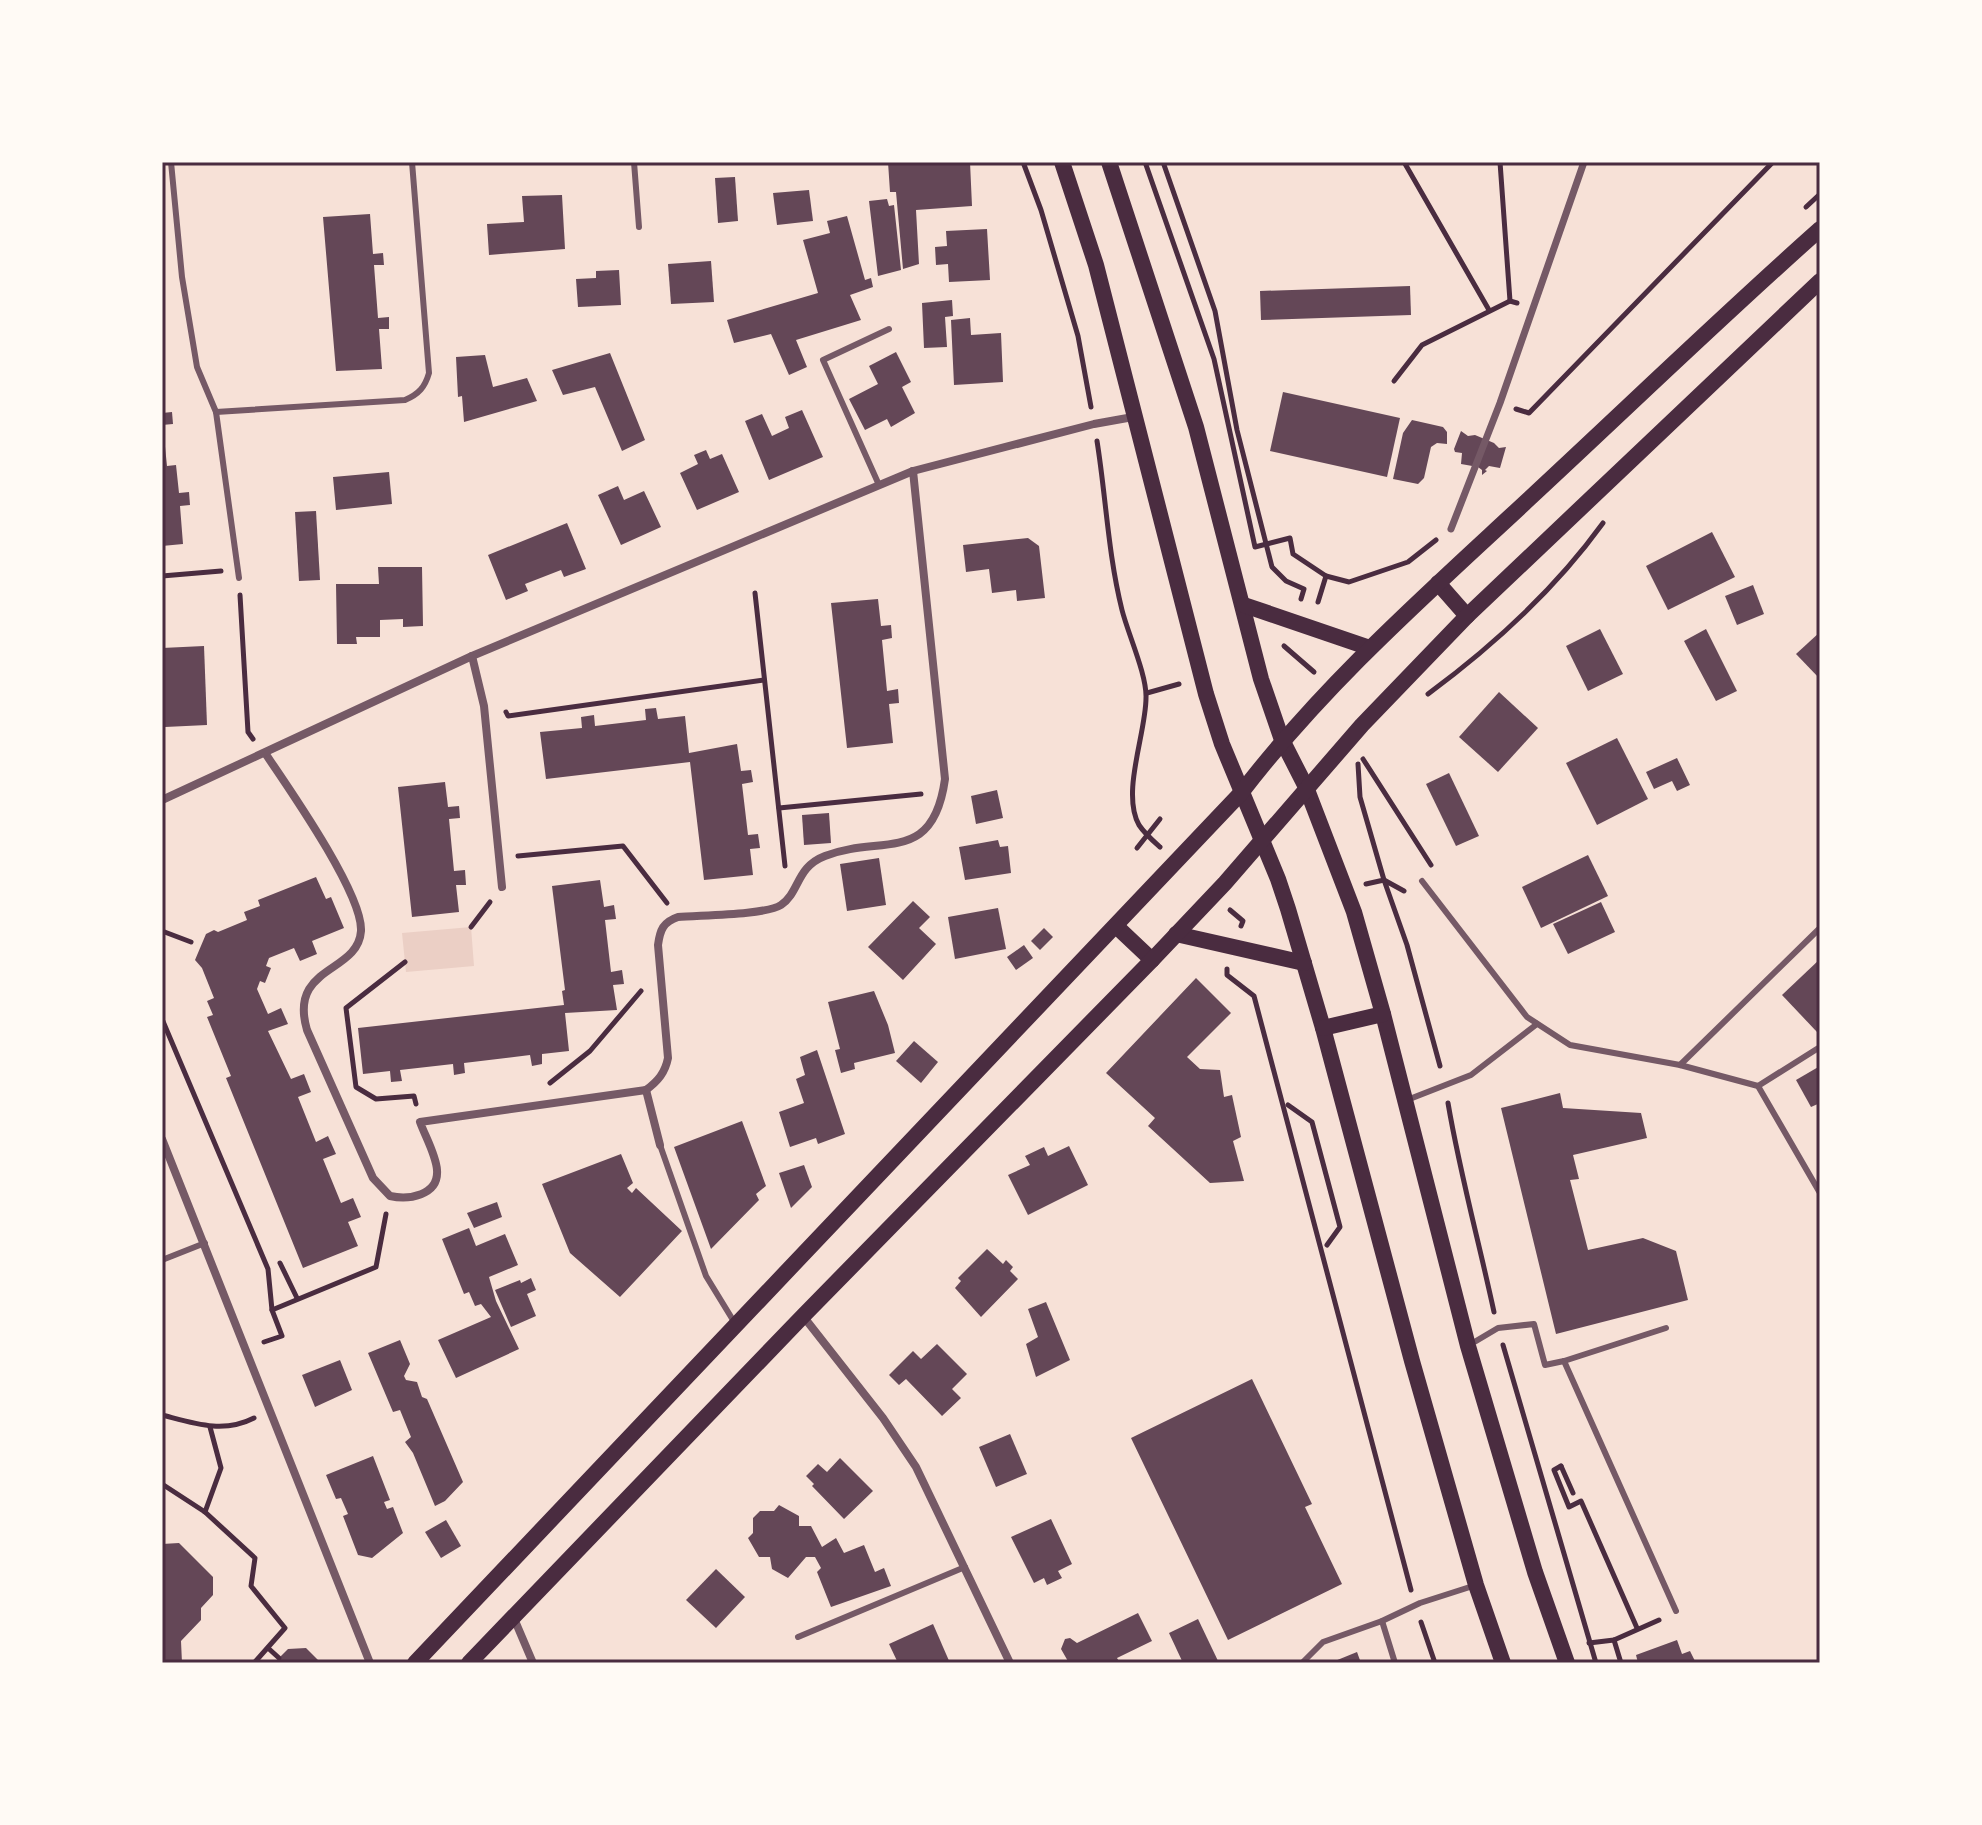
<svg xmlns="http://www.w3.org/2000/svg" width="1982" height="1825" font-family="Manrope,sans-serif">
<rect width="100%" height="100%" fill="#f7e1d7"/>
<!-- green -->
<polygon fill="#ebcfc5" points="471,927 474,966 406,972 402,933"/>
<!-- building -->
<g fill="#644757">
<polygon points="888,162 970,162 972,206 916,210 919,264 903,269 896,192 890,192"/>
<polygon points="735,177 738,221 718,223 715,178"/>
<polygon points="809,190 813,221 777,225 773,193"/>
<polygon points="562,195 565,249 489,255 487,224 524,222 522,196"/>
<polygon points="887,199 889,206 894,205 901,270 878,276 869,201"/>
<polygon points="370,214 373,254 383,253 384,265 374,265 378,318 389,317 389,329 379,329 382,369 336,371 323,217"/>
<polygon points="847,216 865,280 871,278 873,287 850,295 861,320 796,340 807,367 789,375 771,334 734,343 727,320 818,293 803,240 830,233 827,221"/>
<polygon points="987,229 990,280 949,282 948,264 936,265 935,247 947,246 946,231"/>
<polygon points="711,261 714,302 671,304 668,264"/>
<polygon points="619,270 621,305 578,307 576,279 596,278 596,271"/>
<polygon points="1410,286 1411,315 1261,320 1260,291"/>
<polygon points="952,300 953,316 945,317 947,347 924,348 922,303"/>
<polygon points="970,318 971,335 1001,333 1003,382 954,385 951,320"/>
<polygon points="896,352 911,382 902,387 915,413 891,427 887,419 865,430 849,399 878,384 869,366"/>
<polygon points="610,353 645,440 622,451 595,387 563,395 552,370"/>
<polygon points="485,355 493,387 527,378 537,401 464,422 462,396 458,397 456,357"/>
<polygon points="1283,392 1400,418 1387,477 1270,451"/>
<polygon points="802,410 823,457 769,480 745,421 762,414 772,436 789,428 785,417"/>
<polygon points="172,412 173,424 162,425 162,413"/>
<polygon points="1412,420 1443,427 1447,432 1447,444 1437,443 1431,447 1424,478 1418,484 1393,479 1403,433"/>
<polygon points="1461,431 1468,436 1475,435 1494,443 1499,448 1506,447 1500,468 1489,466 1485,470 1487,471 1482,475 1482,470 1478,467 1461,464 1462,453 1455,452 1454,449"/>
<polygon points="162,437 164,437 167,466 176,465 179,493 189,492 190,505 180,506 183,544 162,546"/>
<polygon points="706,450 710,459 722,454 739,492 697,510 680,473 698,464 694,455"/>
<polygon points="389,472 392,504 336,510 333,477"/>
<polygon points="618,486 624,500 644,491 661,527 621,545 598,495"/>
<polygon points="316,511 320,580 299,581 295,512"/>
<polygon points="567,523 586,569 564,577 561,570 525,584 528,591 506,600 488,555"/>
<polygon points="1712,532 1735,577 1668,610 1646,566"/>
<polygon points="1028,538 1039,546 1045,598 1017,601 1016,590 992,593 989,569 966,572 963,545"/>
<polygon points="378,567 422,567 423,626 403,627 403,619 380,620 380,637 356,637 357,644 337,644 336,584 379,584"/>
<polygon points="1753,585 1764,614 1737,625 1725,596"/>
<polygon points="878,599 881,626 891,625 892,638 882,640 887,691 898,689 899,703 889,704 893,743 847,748 831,603"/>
<polygon points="1600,629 1623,674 1588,691 1566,646"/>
<polygon points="1706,629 1737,691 1716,701 1684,641"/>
<polygon points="1820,632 1820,679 1796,654"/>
<polygon points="204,646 207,725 165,727 162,648"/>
<polygon points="1499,692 1538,728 1498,772 1459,737"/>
<polygon points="656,708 658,719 685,716 689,753 737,744 741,771 751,770 753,782 742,784 748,835 758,834 760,848 750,849 753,875 704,880 690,762 546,779 540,732 582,728 581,717 594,715 595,726 646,720 645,709"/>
<polygon points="1617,738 1648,799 1597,825 1566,763"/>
<polygon points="1677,758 1690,785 1677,791 1672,781 1654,789 1646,772"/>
<polygon points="1449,773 1479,836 1456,846 1426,784"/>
<polygon points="445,782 448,807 459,806 460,818 449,819 454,871 465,870 466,885 456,885 459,912 412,917 398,787"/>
<polygon points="997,790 1003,818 976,824 971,796"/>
<polygon points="829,813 831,843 804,845 802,815"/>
<polygon points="998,840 1000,847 1008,846 1011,873 965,880 959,847"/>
<polygon points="1588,855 1608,896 1541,928 1522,887"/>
<polygon points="879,858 886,905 847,911 840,864"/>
<polygon points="316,877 326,899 331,897 344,928 312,941 317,954 300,961 294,948 269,958 266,966 271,968 265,983 260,981 257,989 268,1014 281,1008 288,1024 268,1031 291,1079 304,1074 311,1092 298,1097 316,1142 328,1136 336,1154 323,1159 341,1203 353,1198 361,1217 348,1222 358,1246 303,1268 226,1078 231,1076 207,1017 213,1015 207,1001 214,998 202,968 195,960 206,934 214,930 218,932 247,920 244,912 260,906 258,900"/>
<polygon points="600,880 604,907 614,905 616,919 605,920 611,972 622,970 624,984 613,985 617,1010 565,1013 569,1051 542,1054 542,1064 532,1066 530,1055 464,1063 465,1073 454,1075 453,1064 400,1070 402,1081 391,1082 390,1071 363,1074 358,1028 564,1005 562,991 565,990 552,886"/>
<polygon points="913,901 930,917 919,928 936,944 903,980 868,947"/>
<polygon points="1601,902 1615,932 1568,954 1553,924"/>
<polygon points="998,908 1006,949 955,959 948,917"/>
<polygon points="1044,928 1053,937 1040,950 1031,941"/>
<polygon points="1024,945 1033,958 1016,970 1007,957"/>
<polygon points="1820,959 1820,1029 1817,1032 1782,995"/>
<polygon points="1196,978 1231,1013 1187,1057 1200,1069 1220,1070 1224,1097 1232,1095 1241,1137 1233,1141 1244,1181 1210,1183 1148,1126 1155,1118 1106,1073"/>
<polygon points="874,991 888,1025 895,1053 854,1063 855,1069 841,1073 835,1050 840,1049 828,1002"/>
<polygon points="914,1041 938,1062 921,1083 896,1061"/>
<polygon points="817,1050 845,1134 818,1144 816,1138 790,1147 779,1112 804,1103 796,1079 805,1075 800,1057"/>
<polygon points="1820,1066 1820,1103 1811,1107 1796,1080"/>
<polygon points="1560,1093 1563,1108 1641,1113 1647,1138 1573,1155 1579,1179 1570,1180 1588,1250 1643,1238 1676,1251 1688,1300 1556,1334 1501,1108"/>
<polygon points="742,1121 766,1186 756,1194 759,1200 711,1249 674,1147"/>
<polygon points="1069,1146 1088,1185 1028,1215 1008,1175 1030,1165 1025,1156 1044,1147 1048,1156"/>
<polygon points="621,1154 633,1183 627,1188 632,1193 636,1188 682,1231 620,1297 570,1253 542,1184"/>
<polygon points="804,1165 812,1187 791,1208 779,1173"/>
<polygon points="497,1202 502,1217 474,1228 467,1213"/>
<polygon points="469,1228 476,1246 505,1234 518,1265 489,1277 496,1301 519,1349 456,1378 438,1340 491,1317 481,1304 475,1306 469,1292 464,1294 442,1239"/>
<polygon points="987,1249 1003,1264 1006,1260 1013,1267 1010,1271 1018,1279 981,1317 955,1288 961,1281 958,1278"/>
<polygon points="531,1278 536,1290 527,1294 536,1316 511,1327 495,1290 520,1280 521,1283"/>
<polygon points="1046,1302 1070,1360 1036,1377 1026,1344 1038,1337 1028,1309"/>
<polygon points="400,1340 410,1364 404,1376 406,1380 417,1382 422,1397 427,1399 463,1482 445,1501 435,1506 413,1453 405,1442 411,1437 400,1410 393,1412 368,1353"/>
<polygon points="937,1344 967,1374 952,1389 961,1398 942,1416 906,1379 899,1385 889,1375 913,1351 921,1359"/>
<polygon points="340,1360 352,1390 315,1407 302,1375"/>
<polygon points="1252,1379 1312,1504 1305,1507 1342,1584 1228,1640 1131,1438"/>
<polygon points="1010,1434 1027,1474 996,1487 979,1447"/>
<polygon points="373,1456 390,1500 384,1502 387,1509 393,1507 403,1533 372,1558 358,1555 343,1516 348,1514 341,1498 336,1499 326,1475"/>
<polygon points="840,1458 873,1491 844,1519 812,1486 814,1484 806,1476 818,1464 827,1472"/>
<polygon points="779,1505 799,1516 799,1526 811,1526 822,1547 836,1538 844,1553 864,1545 875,1572 884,1568 891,1586 831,1607 817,1572 821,1568 815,1557 806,1557 788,1578 772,1569 770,1557 759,1557 748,1538 753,1533 753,1518 760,1511 774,1511"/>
<polygon points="1051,1519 1072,1564 1058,1571 1062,1578 1047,1585 1044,1578 1034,1583 1011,1537"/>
<polygon points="446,1520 461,1546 441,1558 425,1532"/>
<polygon points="179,1543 213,1577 213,1595 201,1608 201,1620 181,1641 182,1663 162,1663 162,1544"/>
<polygon points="716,1569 745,1597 716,1628 686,1600"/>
<polygon points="1138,1613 1152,1641 1117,1658 1120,1663 1069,1663 1061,1649 1065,1639 1070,1638 1077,1643"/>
<polygon points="1198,1619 1219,1663 1183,1663 1169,1633"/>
<polygon points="933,1624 950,1663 898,1663 889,1644"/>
<polygon points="1677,1640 1682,1654 1690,1651 1696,1663 1638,1663 1636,1655"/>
<polygon points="306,1648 321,1663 274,1663 288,1649"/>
<polygon points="1357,1652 1361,1663 1330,1663"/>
</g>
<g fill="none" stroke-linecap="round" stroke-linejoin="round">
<!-- path -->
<g stroke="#4a2c40" stroke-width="5">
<polyline points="1023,162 1041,210 1078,336 1091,407"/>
<polyline points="1145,162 1214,359 1255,547 1290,538 1293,554 1326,576 1349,582 1408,562 1436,540"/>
<polyline points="1163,162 1215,311 1237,430 1272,567 1286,581 1304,589 1301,599"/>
<polyline points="1404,162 1489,310"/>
<polyline points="1500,162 1510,301 1517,303"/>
<polyline points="1806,207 1820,194"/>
<polyline points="1394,381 1422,345 1510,301"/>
<polyline points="1516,409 1529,413 1773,162"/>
<path d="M1097,441C1106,497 1108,554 1122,610C1128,634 1147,675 1146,698C1146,733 1121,793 1139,825C1145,834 1152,840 1160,847"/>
<polyline points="162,576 221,571"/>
<polyline points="755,593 785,866"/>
<polyline points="240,595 248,732 253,739"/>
<polyline points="1318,602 1326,576"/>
<polyline points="1284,646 1314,672"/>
<polyline points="1147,693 1179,684"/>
<path d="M1428,694C1493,646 1556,588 1603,523"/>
<polyline points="506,712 508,716 764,680"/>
<polyline points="1363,759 1431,865"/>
<polyline points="1358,764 1360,797 1384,880 1366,884"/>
<polyline points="779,808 921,794"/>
<polyline points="1137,848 1160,819"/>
<polyline points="518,856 623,846 667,903"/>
<polyline points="1404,891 1384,880 1407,945 1440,1066"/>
<polyline points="1230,910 1243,921 1241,926"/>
<polyline points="471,927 490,902"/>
<polyline points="162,931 191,942"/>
<polyline points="405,962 346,1008 356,1087 376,1099 414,1096 416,1104"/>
<polyline points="1227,969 1227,975 1254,996 1411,1590"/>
<polyline points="162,1019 268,1269 272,1310 282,1336 264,1342"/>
<polyline points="550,1083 590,1051 641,991"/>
<path d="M1448,1103C1460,1174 1479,1242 1494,1312"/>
<polyline points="1288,1105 1312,1122 1340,1227 1327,1245"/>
<polyline points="280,1263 297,1298"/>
<polyline points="272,1310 376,1267 386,1214"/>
<polyline points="1503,1345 1596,1663"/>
<path d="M162,1415C193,1423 223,1434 254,1418"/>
<polyline points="1561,1466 1554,1470 1569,1507 1581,1501 1637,1628"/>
<polyline points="1561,1466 1573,1493"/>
<polyline points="162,1484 205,1512 255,1558 251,1586 285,1628 254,1663"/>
<polyline points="205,1512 221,1468 210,1427"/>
<polyline points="1421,1622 1435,1663"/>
<polyline points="1614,1640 1621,1663"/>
<polyline points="1589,1643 1614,1640 1659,1620"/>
<polyline points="268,1648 279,1658"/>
</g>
<!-- service -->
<g stroke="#755966" stroke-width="6">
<polyline points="171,162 182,277 197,367 216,412 239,578"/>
<polyline points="634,162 639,227"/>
<path d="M216,412L405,400C419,394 425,387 429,373L412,162"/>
<polyline points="879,485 823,360 889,329"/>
<polyline points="1422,881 1527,1017 1570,1045 1680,1065 1758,1086 1820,1193"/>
<polyline points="1680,1065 1820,928"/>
<polyline points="1758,1086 1820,1047"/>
<polyline points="1407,1100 1471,1075 1537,1024"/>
<polyline points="660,1145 706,1276 736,1325"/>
<polyline points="162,1260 205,1243"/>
<polyline points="1471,1344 1498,1328 1534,1324 1545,1365 1564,1361 1666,1328"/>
<polyline points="1564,1361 1676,1611"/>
<polyline points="1382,1621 1395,1663"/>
<polyline points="798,1637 965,1567"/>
<polyline points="1302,1663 1323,1642 1382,1621 1420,1603 1473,1586"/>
</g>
<!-- pedestrian -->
<polyline stroke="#755966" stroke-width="7" points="1451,529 1500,403 1584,162"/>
<!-- minor -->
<g stroke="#755966" stroke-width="8">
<polyline points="472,656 484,706 502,887"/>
<path d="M265,753C288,787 363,894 361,931C358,974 288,965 307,1030L373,1178L390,1196C408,1200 439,1196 437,1170C436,1155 425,1136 420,1122L646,1090C658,1081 665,1073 668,1058L658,945C660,930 663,922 678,917C699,915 766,915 781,905C800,892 796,867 825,856C881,834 933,866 945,779L913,471"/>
<polyline points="162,800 472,656 913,471 1094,424 1133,417"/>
<polyline points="646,1090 660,1145"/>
<polyline points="162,1139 370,1663"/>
<polyline points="803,1316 883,1418 916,1467 1010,1663"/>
<polyline points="513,1616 533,1663"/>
</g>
<!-- secondary -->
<g stroke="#4a2c40" stroke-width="16">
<polyline points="1062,162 1096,265 1206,694 1222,744 1278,879 1288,909 1323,1028 1412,1361 1476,1585 1503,1663"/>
<polyline points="1109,162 1196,427 1261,679 1282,740 1306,787 1354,912 1383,1014 1468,1346 1535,1572 1567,1663"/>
<polyline points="1438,583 1467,616"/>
<polyline points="1244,605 1370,648"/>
<polyline points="1116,926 1152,960"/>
<polyline points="1176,934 1304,963"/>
<polyline points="1323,1028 1383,1014"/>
<path d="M415,1663L1241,793C1325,683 1429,592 1530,498C1627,408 1721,317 1820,229"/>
<polyline points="469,1663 803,1316 1152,960 1225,883 1362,725 1467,616 1820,281"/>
</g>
</g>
<!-- border -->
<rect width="1982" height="1825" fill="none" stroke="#fffaf5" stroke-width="328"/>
<rect x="164" y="164" width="1654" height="1497" fill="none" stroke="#4a2c40" stroke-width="3"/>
</svg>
